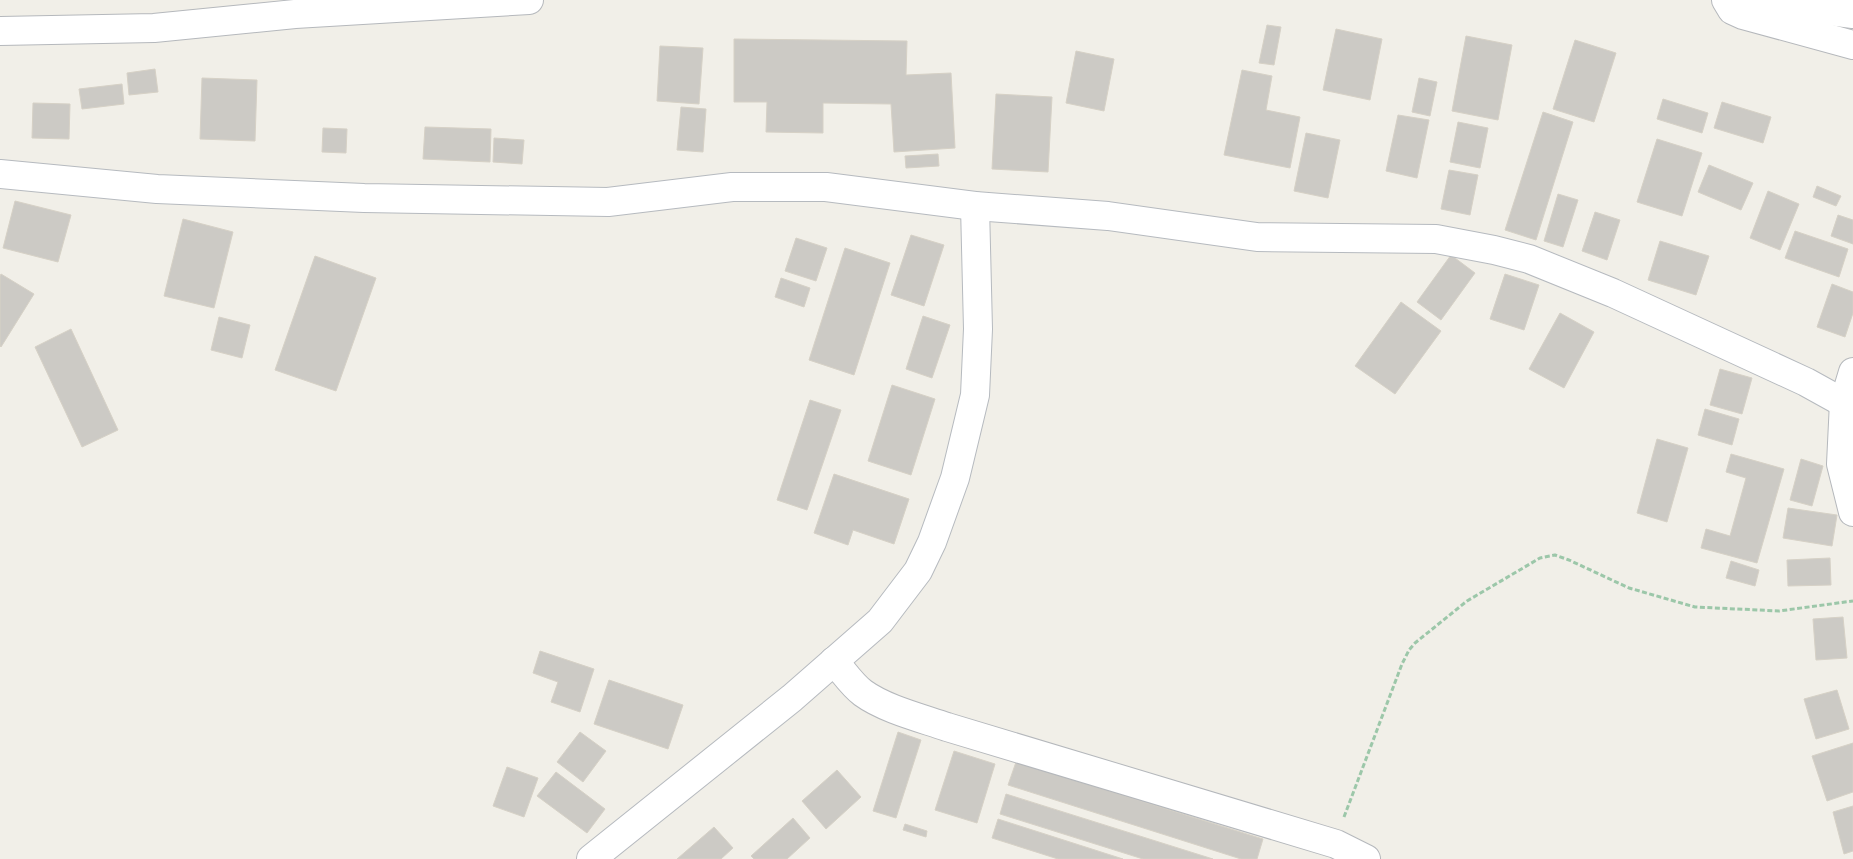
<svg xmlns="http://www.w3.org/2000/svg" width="1853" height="859" font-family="Signika,sans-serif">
<rect width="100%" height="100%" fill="#f1efe8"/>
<!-- building -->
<g fill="#cccac5" stroke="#d6d1c6">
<polygon points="1267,25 1281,27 1274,65 1259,63"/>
<polygon points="1336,29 1382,39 1370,100 1323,90"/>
<polygon points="1466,36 1512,45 1498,120 1452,111"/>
<polygon points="734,39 907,41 906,75 951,73 955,148 894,152 891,104 823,103 823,133 766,132 767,102 734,102"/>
<polygon points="1575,40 1616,53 1594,122 1553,109"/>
<polygon points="660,46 703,48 699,104 657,101"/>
<polygon points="1076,51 1114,59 1104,111 1066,103"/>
<polygon points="155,69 158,92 129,95 127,73"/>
<polygon points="1242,70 1272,76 1266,110 1300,117 1290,168 1224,155"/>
<polygon points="202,78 257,80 255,141 200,139"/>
<polygon points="1419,78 1437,82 1430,116 1412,112"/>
<polygon points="122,84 124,104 82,109 79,89"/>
<polygon points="996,94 1052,97 1048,172 992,169"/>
<polygon points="1663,99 1708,113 1702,133 1657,119"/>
<polygon points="1722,102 1771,117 1763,143 1714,128"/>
<polygon points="33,103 70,104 69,139 32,138"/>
<polygon points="681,107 706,109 703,152 677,150"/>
<polygon points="1543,112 1573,122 1536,240 1505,230"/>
<polygon points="1398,115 1429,120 1417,178 1386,171"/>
<polygon points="1458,122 1488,128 1480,168 1450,162"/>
<polygon points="425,127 491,129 490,162 423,159"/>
<polygon points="323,128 347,129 346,153 322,152"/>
<polygon points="1306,133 1340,140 1328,198 1294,191"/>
<polygon points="494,138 524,140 522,164 493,162"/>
<polygon points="1657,139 1702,153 1682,216 1637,202"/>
<polygon points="938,154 939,166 906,168 905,156"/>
<polygon points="1709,165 1753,183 1741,210 1698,192"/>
<polygon points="1449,170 1478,175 1470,215 1441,209"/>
<polygon points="1817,186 1841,196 1836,206 1813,197"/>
<polygon points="1768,191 1799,204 1780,250 1750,238"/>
<polygon points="1558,194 1578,200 1563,247 1544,241"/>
<polygon points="15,201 71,215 58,262 3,248"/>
<polygon points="1595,212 1620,220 1607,260 1582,251"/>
<polygon points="1838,215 1853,220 1853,244 1831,236"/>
<polygon points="183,219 233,232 214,308 164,296"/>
<polygon points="1795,231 1848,249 1839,277 1785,258"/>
<polygon points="911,235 944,245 924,306 891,295"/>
<polygon points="796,238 827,248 816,281 785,271"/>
<polygon points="1660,241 1709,256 1696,295 1648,280"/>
<polygon points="845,248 890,263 854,375 809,360"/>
<polygon points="1451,255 1475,273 1441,320 1417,302"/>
<polygon points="315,256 376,278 336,391 275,370"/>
<polygon points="1,274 34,294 1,347 0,346 0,276"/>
<polygon points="1505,274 1539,285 1524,330 1490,319"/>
<polygon points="781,278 810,288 804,307 775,297"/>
<polygon points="1832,284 1853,292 1853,313 1845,337 1817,327"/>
<polygon points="1401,302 1441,331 1395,394 1355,366"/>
<polygon points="1560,313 1594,332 1564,388 1529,369"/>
<polygon points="923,316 950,325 932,378 906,369"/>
<polygon points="219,317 250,325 242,358 211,350"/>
<polygon points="71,329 118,430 82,447 35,347"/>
<polygon points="1720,369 1752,378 1742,414 1710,405"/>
<polygon points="892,385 935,399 911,475 868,461"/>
<polygon points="810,400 841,410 807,510 777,500"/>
<polygon points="1705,409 1739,419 1732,445 1698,435"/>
<polygon points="1657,439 1688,448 1667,522 1637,513"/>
<polygon points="1731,454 1784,469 1757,563 1701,548 1706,529 1730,536 1746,478 1726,472"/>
<polygon points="1801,459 1823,466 1812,506 1790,500"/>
<polygon points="834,474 909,499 894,544 853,530 848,545 814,533"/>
<polygon points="1788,508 1837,515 1832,546 1783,538"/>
<polygon points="1830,558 1831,585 1788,586 1787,560"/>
<polygon points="1731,561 1759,570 1755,586 1726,578"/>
<polygon points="1843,617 1847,658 1816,660 1813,619"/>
<polygon points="540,651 594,669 580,712 551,702 558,682 533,673"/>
<polygon points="609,680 683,705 668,749 594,724"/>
<polygon points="1837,690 1849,729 1816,739 1804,699"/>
<polygon points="580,732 606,751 583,782 557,762"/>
<polygon points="898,732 921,740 896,818 873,811"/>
<polygon points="1853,743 1853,792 1827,801 1812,756"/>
<polygon points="954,751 995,764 977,823 935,810"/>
<polygon points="1016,762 1263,839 1257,859 1241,859 1008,785"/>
<polygon points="507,767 538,778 524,817 493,806"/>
<polygon points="837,770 861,797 826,829 802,801"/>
<polygon points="556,772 605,809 587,833 537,796"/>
<polygon points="1006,794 1213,859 1143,859 1000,814"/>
<polygon points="1853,806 1853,851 1844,854 1833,812"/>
<polygon points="793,818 810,838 787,859 754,859 751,856"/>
<polygon points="998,819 1123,859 1058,859 992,838"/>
<polygon points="905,824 927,831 926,837 903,830"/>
<polygon points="714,827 733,848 721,859 677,859"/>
</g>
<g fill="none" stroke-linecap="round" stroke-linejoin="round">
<defs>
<g id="street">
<polyline points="1726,0 1732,10 1743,15 1853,45"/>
<polyline points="1744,0 1853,14"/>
<polyline points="0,31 154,28 295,14 529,0"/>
<polyline points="1853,372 1844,402 1841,464 1853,512"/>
<path d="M834,661C843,671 852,685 863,693C885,709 921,718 947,727L1336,844L1366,859"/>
</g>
<g id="secondary">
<polyline points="0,174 157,189 364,198 608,202 732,187 826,187 975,206 1108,216 1257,237 1436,239 1494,250 1529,259 1613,293 1806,382 1853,408"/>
<polyline points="591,859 792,698 880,621 918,571 932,542 955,478 975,395 978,329 975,206"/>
</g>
</defs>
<!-- street casing -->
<use href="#street" stroke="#b5b8bc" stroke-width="30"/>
<!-- secondary casing -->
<use href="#secondary" stroke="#b6babf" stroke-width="30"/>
<!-- path -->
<polyline stroke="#9cc7a9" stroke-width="3" stroke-dasharray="5 2.5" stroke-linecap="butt" points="1344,817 1402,664 1409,650 1415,643 1467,601 1540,558 1555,555 1569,560 1629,588 1695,607 1779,611 1853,601"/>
<!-- street -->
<use href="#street" stroke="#fff" stroke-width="28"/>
<!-- secondary -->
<use href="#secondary" stroke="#fff" stroke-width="28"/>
</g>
</svg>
